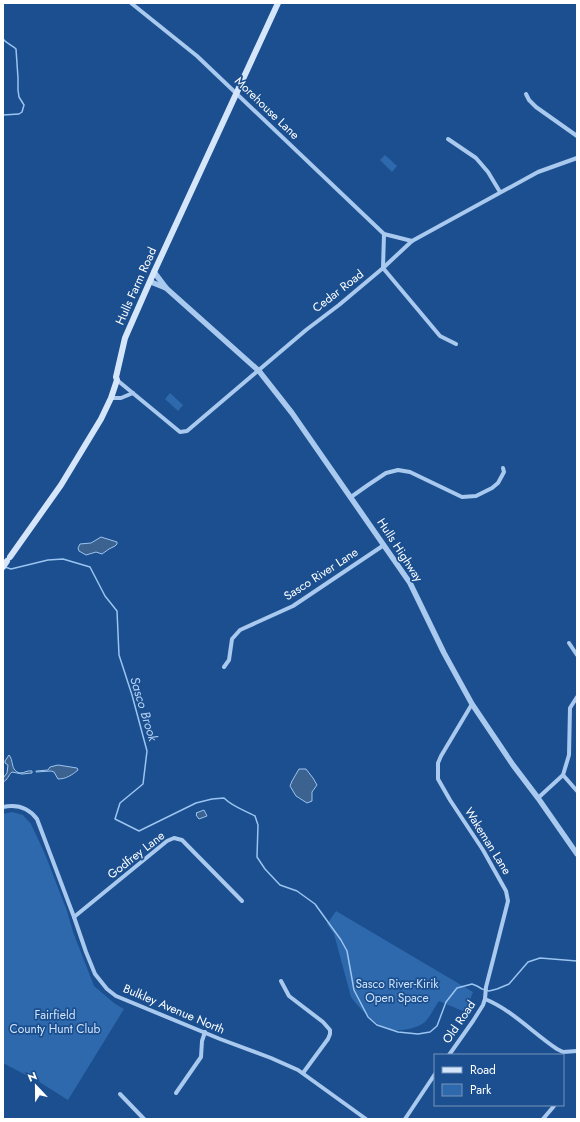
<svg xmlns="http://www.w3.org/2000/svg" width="580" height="1122" font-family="Jost,sans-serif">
<rect width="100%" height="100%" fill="#1b4f8f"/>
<!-- green -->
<g fill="#2e69ad">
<polygon points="385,155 397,166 392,172 380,160"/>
<polygon points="170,393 183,405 178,411 165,399"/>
<polygon points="12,812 23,815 31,824 45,854 67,911 73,932 94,986 114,1003 124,1009 68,1100 41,1083 3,1063 3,814"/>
<path d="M336,911L473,992L465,1012L439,1001C434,1008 430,1017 425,1022C415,1030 394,1033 383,1027C371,1020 359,1008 351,997L334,934L327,924Z"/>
</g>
<!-- water -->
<g fill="#3c6290" stroke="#9cc4f0">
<polygon points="101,537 117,542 117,544 115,546 109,549 102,554 96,552 86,555 79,551 78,548 80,544 91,543"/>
<path d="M9,755C14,760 10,771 20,773C25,773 27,770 32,771V773L22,774L12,772C8,775 8,780 3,782V778L7,773L8,765L5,763V761Z"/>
<path d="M58,765L77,768L78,770C72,775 66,779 58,779L54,772L51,771L36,772V771L48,770L50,767Z"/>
<polygon points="299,769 306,769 313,778 317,785 312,792 312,801 307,803 296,796 290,786 292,781"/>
<polygon points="204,810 207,816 199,819 196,815 197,814 196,813"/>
</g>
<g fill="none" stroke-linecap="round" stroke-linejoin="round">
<!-- stream -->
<g stroke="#9cc4f0" stroke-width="1.5">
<path d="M3,39C7,44 12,45 16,49L18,78V90L19,97L24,105L22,112L19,114L3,115"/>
<path d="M5,567L11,569L48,560L63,559L90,567L105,596L117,611L119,655L132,695L147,751L143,784L120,803L115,819L139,831L196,803L212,799L224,798C233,807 244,810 255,816L258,825L257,857L265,869L280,885L297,891L315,904L341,940L347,951L354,990L368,1017L377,1025L398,1032L418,1034L430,1032L437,1026L446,1002L457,988L472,984L477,986L482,989L489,991L497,989L509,984L528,962L540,958L577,961"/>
</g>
<!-- minor -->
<g stroke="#a9c9ee" stroke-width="4">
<polyline points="131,3 197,56 384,234 412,241"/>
<polyline points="526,94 529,100 536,107 577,136"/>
<polyline points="448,139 476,158 488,172 500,192"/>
<polyline points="384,234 383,268 440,336 456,344"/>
<polyline points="117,380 180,432 187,431 306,330 339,305 383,268 412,241 538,172 577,158"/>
<polyline points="111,398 121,398 133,393"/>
<polyline points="351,497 368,485 386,473 398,470 410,472 462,497 476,496 492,488 498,483 504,472 503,468"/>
<polyline points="569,643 577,655"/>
<polyline points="224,667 229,660 232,639 240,630 293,606 384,545"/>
<polyline points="563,775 577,791"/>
<polyline points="538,798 563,775 569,755 570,708 577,697"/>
<path d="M3,807C17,804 28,807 37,819L74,917L86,952L95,974L107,989L116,996L220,1039L271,1058L298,1070L366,1119"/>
<polyline points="74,917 167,841 174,838 182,840 242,901"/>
<polyline points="281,981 289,996 323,1022 330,1030 330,1034 328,1039 303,1073"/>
<path d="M485,999C512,1010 533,1033 557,1049L563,1052L577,1051"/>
<polyline points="449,1055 473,1021 483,1005 485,999 486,987 494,956 508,901 506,891 483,850 450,800 438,779 438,763 441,756 472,704"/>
<polyline points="176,1093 201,1057 202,1041 205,1032"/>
<polyline points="120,1094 144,1119"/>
<polyline points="405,1119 435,1074"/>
<polyline points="543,1119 554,1106"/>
</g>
<!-- tertiary -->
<g stroke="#a9c9ee" stroke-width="5.5">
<polyline points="154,272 166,288 259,371 292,413 410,583 444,653 472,704 513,765 538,798 577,854"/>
<polyline points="151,282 166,288"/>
</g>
<!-- secondary -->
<g stroke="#d6e6fa" stroke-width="6">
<polyline points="10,557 61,485 101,419 111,398 117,380 116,377 125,338 154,272 278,3"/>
<polyline points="3,567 7,561"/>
</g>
</g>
<g text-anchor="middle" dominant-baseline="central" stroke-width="3.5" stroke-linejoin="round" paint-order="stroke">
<!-- street labels -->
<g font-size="12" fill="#fff" stroke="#1b4f8f">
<text transform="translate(267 108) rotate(44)">Morehouse Lane</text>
<text transform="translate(136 286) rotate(-66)">Hulls Farm Road</text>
<text transform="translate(338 291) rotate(-38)">Cedar Road</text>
<text transform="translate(400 550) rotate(57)">Hulls Highway</text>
<text transform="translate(321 574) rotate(-33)">Sasco River Lane</text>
<text transform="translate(488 841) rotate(58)">Wakeman Lane</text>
<text transform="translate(136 855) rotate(-38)">Godfrey Lane</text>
<text transform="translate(174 1009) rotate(23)">Bulkley Avenue North</text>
<text transform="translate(459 1022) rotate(-56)">Old Road</text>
</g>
<!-- park labels -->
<g font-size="12" fill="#cfe3fa" stroke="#1b4f8f">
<text x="397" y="984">Sasco River-Kirik<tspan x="397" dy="14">Open Space</tspan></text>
<text x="55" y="1015">Fairfield<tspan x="55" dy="14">County Hunt Club</tspan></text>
</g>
<!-- water labels -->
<g font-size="13" font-style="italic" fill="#b5d3f5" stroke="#1b4f8f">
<text transform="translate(144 709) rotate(73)">Sasco Brook</text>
</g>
</g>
<!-- border -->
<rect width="580" height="1122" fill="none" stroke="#ffffff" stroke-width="8"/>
<!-- legend -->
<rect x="434" y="1054" width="130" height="52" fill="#1b4f8f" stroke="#7695bc"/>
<rect x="442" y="1067" width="20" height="6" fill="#d6e6fa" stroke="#7695bc"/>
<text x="470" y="1074" font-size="12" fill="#ffffff">Road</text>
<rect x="442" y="1084" width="20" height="12" fill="#2e69ad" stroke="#7695bc"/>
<text x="470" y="1094" font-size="12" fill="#ffffff">Park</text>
<!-- north arrow -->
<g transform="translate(36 1086) rotate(338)" stroke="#1b4f8f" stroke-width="3" paint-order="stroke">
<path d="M0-3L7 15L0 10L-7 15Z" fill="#ffffff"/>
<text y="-6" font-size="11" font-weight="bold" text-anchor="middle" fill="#ffffff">N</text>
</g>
</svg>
